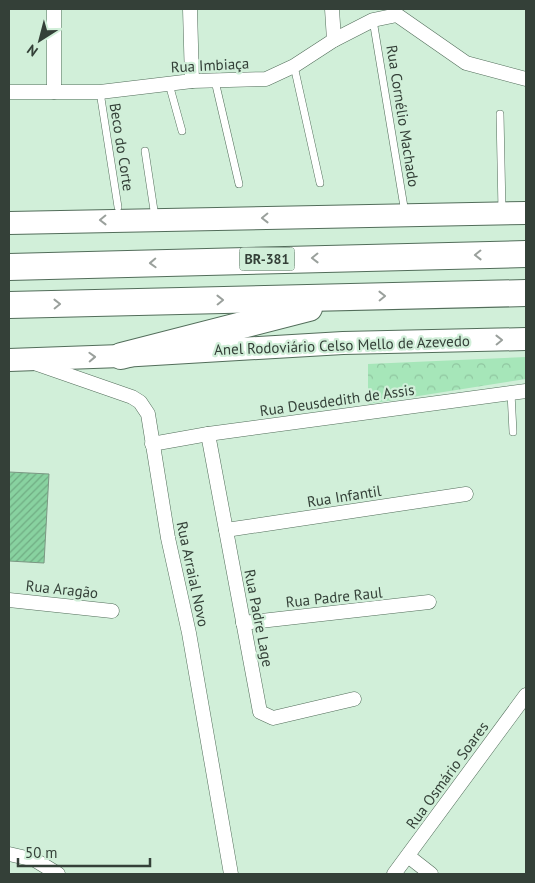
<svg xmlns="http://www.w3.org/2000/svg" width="535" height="883" font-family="'PT Sans',sans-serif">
<defs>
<pattern id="park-crowns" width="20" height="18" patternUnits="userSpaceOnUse" patternTransform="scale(1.25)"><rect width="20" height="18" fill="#a6e6b9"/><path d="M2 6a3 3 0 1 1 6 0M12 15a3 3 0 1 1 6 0" fill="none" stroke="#90c6a0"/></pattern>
<pattern id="building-hatch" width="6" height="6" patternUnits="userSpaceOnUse" patternTransform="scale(1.25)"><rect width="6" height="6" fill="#88d2a0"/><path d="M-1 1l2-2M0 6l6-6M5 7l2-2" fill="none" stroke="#70ac83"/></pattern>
</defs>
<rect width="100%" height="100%" fill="#d1efd9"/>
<!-- park -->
<polygon fill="url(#park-crowns)" points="526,357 526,379 368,404 368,364"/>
<!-- building -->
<polygon fill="url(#building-hatch)" stroke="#7b9783" points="9,472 49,474 44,563 9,561"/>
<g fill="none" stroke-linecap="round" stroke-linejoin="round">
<defs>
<g id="lane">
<polyline points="373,20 405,213"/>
<polyline points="294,66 320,183"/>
<polyline points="215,81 239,184"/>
<polyline points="169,84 182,131"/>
<polyline points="100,92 118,207"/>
<polyline points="500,114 502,211"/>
<polyline points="145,151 155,217"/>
<polyline points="511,393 513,432"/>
</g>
<g id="street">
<polyline points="54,9 54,92"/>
<polyline points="190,9 192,81"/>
<polyline points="332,9 334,40"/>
<polyline points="9,92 100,92 192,81 266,79 294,66 334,40 373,20 397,15 466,63 526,79"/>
<polyline points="37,364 132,397 140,402 148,414 168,538 189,633 231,874"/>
<polyline points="208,434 260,712 273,718 354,699"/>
<polyline points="152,444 208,434 526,391"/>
<polyline points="226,530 466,494"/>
<polyline points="9,600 112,611"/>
<polyline points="243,623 429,602"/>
<polyline points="9,854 35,860 58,874"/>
<polyline points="408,856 431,874"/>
<polyline points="394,874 526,695"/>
</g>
<g id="primary">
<polyline points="9,223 526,213"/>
<polyline points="9,360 121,356 343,343 526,339"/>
</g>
<g id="highway">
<polyline points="9,267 526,254"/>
<polyline points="9,305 526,293"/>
<polyline points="121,356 309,308"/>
</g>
</defs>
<!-- lane casing -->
<use href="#lane" stroke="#526d5a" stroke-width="8"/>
<!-- street casing -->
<use href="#street" stroke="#526d5a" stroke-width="15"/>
<!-- primary casing -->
<use href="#primary" stroke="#526d5a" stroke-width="24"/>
<!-- highway casing -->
<use href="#highway" stroke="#526d5a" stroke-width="28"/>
<!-- lane -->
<use href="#lane" stroke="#fff" stroke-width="7"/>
<!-- street -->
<use href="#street" stroke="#fff" stroke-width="14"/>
<!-- primary -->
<use href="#primary" stroke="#fff" stroke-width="22"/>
<!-- highway -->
<use href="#highway" stroke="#fff" stroke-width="26"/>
</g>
<!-- one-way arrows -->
<defs><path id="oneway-chevron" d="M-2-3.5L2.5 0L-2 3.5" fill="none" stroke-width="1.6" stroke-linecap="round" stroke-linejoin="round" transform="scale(1.25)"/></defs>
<g stroke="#9aa09c">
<use href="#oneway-chevron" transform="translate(265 218) rotate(179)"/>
<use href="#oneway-chevron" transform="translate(103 220) rotate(179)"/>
<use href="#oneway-chevron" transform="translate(478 255) rotate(179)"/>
<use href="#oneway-chevron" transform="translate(315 258) rotate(179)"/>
<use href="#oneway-chevron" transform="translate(153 263) rotate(178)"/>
<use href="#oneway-chevron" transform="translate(382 296) rotate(-1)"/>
<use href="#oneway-chevron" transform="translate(220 300) rotate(-1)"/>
<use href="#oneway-chevron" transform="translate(57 304) rotate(-1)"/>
<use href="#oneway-chevron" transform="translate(499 340) rotate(-1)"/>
<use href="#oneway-chevron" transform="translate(92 357) rotate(-2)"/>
</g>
<g text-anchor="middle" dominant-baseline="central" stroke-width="4.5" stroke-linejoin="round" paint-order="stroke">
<!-- shield labels -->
<rect fill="#d1efd9" stroke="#637468" stroke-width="1" x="239.5" y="247.5" width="55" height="23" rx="4"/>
<g font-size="14" font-weight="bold" fill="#344038">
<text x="267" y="259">BR-381</text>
</g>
<!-- street labels -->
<g font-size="15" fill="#344038" stroke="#d1efd9">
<text transform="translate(210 65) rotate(-3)">Rua Imbiaça</text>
<text transform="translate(403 116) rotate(81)">Rua Cornélio Machado</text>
<text transform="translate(122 147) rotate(81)">Beco do Corte</text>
<text transform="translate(342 345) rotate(-2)">Anel Rodoviário Celso Mello de Azevedo</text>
<text transform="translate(337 400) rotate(-8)">Rua Deusdedith de Assis</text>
<text transform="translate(344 496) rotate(-9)">Rua Infantil</text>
<text transform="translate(193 574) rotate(78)">Rua Arraial Novo</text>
<text transform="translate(62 589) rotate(6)">Rua Aragão</text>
<text transform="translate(334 597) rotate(-6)">Rua Padre Raul</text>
<text transform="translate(259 618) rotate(79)">Rua Padre Lage</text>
<text transform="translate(447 775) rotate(-54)">Rua Osmário Soares</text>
</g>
</g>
<!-- border -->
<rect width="535" height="883" fill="none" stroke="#344038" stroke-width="20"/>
<!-- north arrow -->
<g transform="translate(40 40) rotate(216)" stroke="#d1efd9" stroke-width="4" paint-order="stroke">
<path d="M0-4L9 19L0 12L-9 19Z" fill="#344038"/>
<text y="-8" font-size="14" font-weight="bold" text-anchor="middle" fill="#344038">N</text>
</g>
<!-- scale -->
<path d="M18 858v8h132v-8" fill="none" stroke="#344038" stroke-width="2.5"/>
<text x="25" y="858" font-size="15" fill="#344038" stroke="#d1efd9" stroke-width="4" paint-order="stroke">50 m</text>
</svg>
